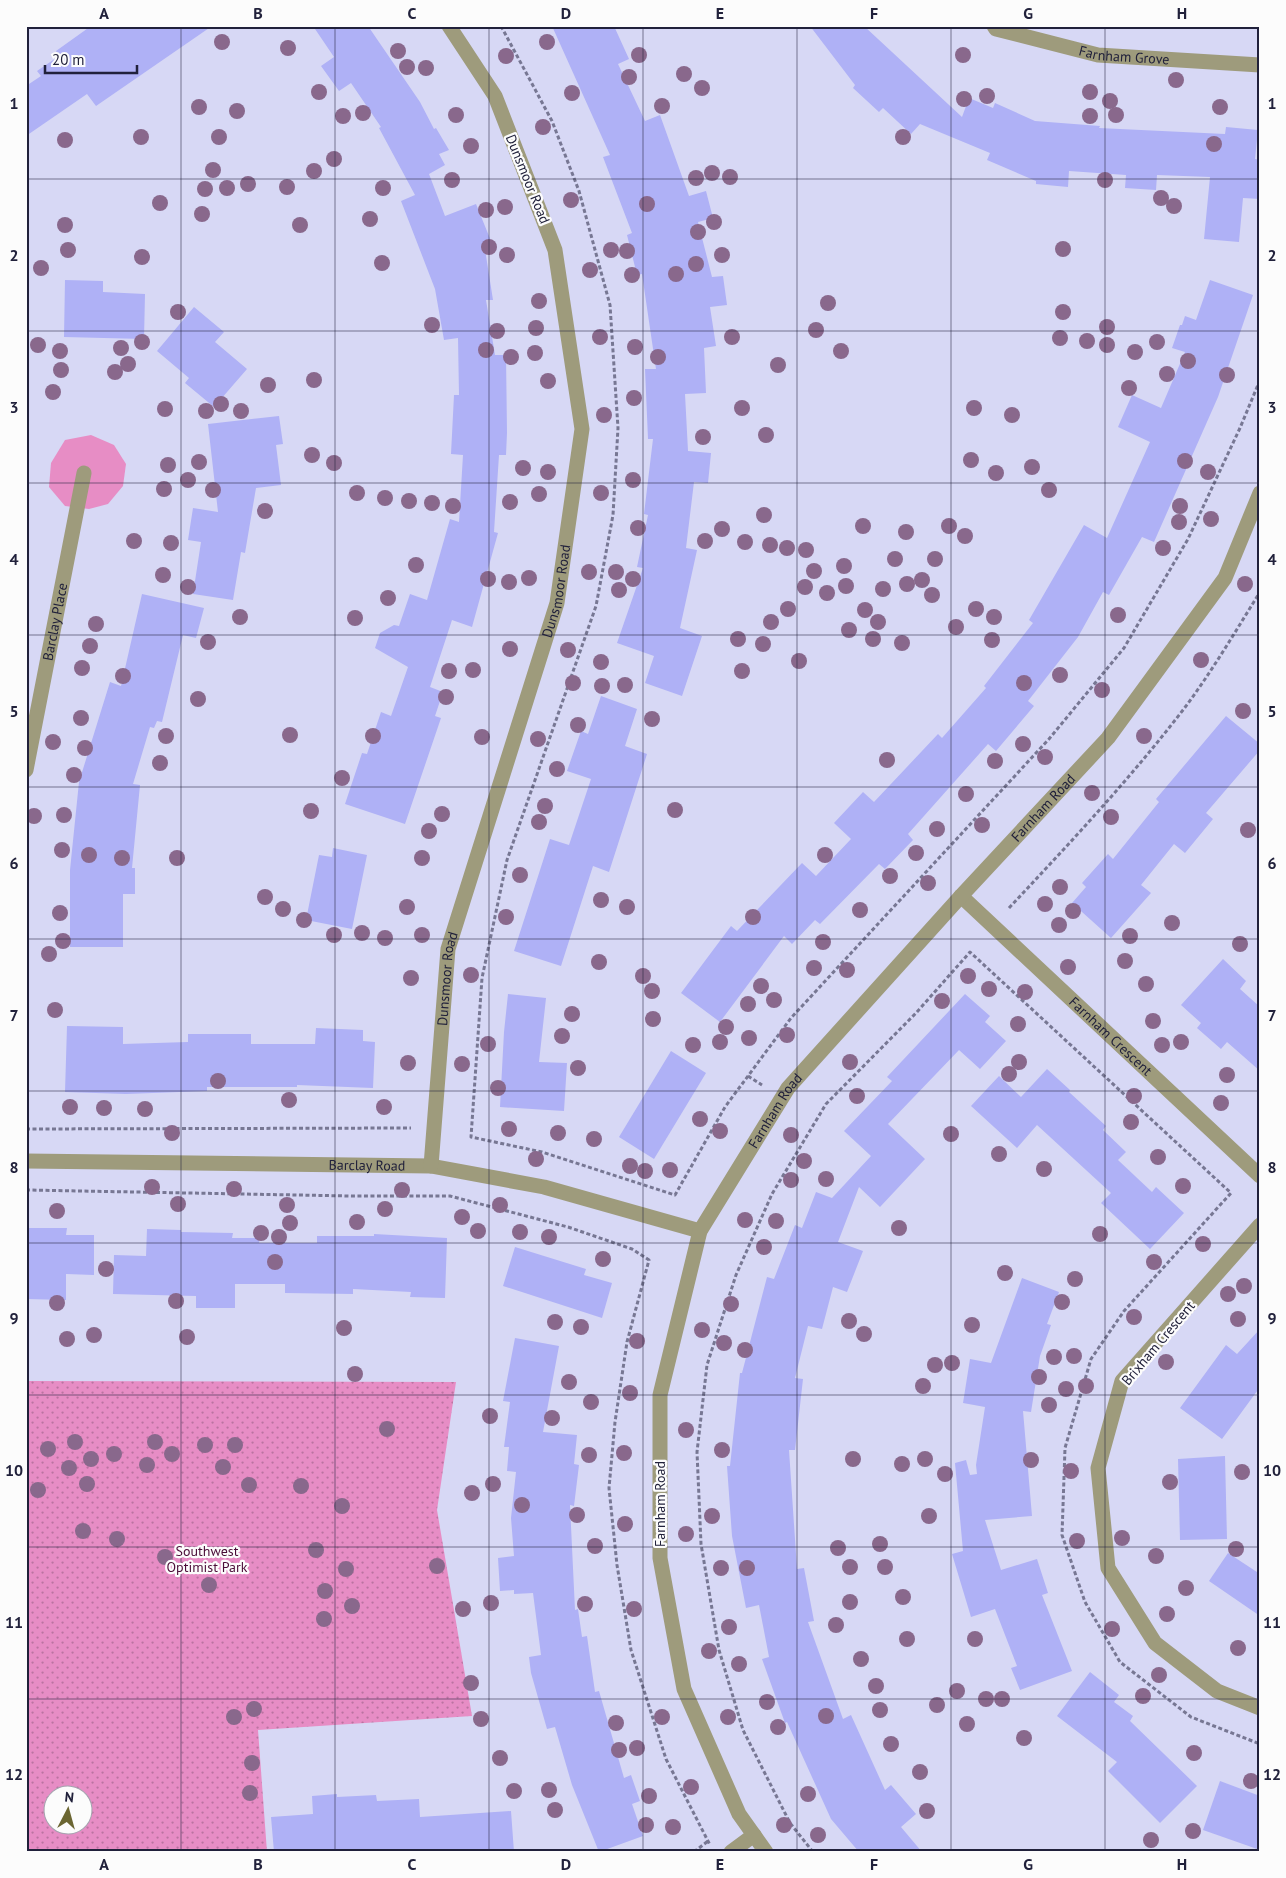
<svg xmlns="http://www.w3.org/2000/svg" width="1286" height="1878" font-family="'PT Sans',sans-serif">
<defs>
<pattern id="park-dots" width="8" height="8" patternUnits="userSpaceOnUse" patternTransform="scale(1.25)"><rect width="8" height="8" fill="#e78dc5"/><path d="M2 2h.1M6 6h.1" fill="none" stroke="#bb73a1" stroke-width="1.8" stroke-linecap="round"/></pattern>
</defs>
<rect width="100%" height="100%" fill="#d7d8f5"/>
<!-- grass -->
<polygon fill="#e78dc5" points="91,435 114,445 126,464 123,486 108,504 89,509 65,506 49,487 51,463 65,440"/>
<!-- park -->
<path fill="url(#park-dots)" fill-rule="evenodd" d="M26,1381L456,1382L437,1510L472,1716L258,1730L267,1852H26ZM52,1796H82V1826H52Z"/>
<!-- building -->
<g fill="#afb1f6">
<polygon points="91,26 212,26 96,106 87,94 26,136 26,86 41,76 37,71 59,56 56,51"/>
<polygon points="313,26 368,26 420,102 434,129 436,128 449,150 439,154 445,165 429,174 445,216 476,204 491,241 484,243 493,300 486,300 495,355 506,355 507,433 506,455 499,455 494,532 498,533 472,627 452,620 430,687 443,692 435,716 441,718 405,824 345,804 362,753 367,754 381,712 391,716 408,667 375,648 380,633 394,625 399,626 410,594 427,600 450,519 459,522 463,455 451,454 454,395 459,395 458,338 444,340 435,289 401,201 415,195 379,128 381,127 351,83 339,91 321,66 334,57"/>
<polygon points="552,26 614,26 629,59 618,64 645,121 660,115 689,196 706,191 713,218 698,222 712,277 723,276 727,305 710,307 716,346 704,348 706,393 685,394 688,451 711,453 708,483 694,482 686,548 697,550 680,628 702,636 682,696 645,683 654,656 617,643 643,568 637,567 648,515 644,514 653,439 648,439 645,369 656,369 642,274 637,275 627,235 632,233 603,157 610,155"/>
<polygon points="810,26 864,26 962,117 969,98 993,108 995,103 1035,121 1100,126 1099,128 1225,134 1226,127 1258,130 1255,159 1260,160 1260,199 1243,198 1239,242 1204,239 1210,177 1157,175 1156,190 1125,188 1126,175 1069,171 1068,187 1036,184 1036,181 987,160 990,153 920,124 911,134 883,108 879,112 853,88 855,85"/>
<polygon points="65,280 103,281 103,292 145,294 144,339 64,337"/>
<polygon points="1210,280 1253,295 1218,397 1154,542 1142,537 1109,595 1103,592 1078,637 1028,701 1034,706 996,751 988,744 908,834 913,840 885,869 879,864 820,924 815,920 792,944 784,936 720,1022 681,993 731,926 737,931 802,863 816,876 851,839 834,823 863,792 874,802 938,734 942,738 986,688 984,686 1033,623 1029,620 1084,525 1107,538 1150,442 1118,427 1132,395 1161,408 1185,352 1172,348 1180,325 1182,325 1185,316 1196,320"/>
<polygon points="194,307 224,332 215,342 247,369 214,407 185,383 189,378 157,351"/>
<polygon points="279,416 283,444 276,445 281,485 256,488 245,553 241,552 233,600 193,594 201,542 188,540 193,508 218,512 208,424"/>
<polygon points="142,594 204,608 196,638 183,635 162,722 157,721 154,728 150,727 133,784 140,785 132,868 135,868 135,894 123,894 123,947 70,947 70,870 79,782 110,682 121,686"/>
<polygon points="601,696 637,709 625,746 647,754 609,872 593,866 561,966 514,951 550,839 569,845 591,779 567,771 581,731 588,734"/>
<polygon points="1226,716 1260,744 1260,750 1206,813 1213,819 1185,853 1174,844 1141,885 1151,893 1111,938 1072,903 1086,887 1082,883 1108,854 1113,859 1159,802 1156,799"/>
<polygon points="333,848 367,855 352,929 306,920 319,855 332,857"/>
<polygon points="1223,959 1246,981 1240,989 1260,1007 1260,1071 1227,1042 1221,1049 1197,1028 1201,1023 1181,1005"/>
<polygon points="508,994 546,998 539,1062 567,1063 564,1111 500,1107 504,1032"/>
<polygon points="965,994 990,1016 985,1022 1006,1041 980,1069 959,1050 888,1124 925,1159 880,1207 859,1187 838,1242 863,1251 847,1292 833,1287 822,1329 808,1326 795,1378 803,1379 795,1450 789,1450 797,1569 804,1568 814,1621 808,1622 843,1719 851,1715 885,1790 891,1785 916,1814 901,1827 922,1852 859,1852 831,1819 787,1722 785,1723 762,1659 769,1657 759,1605 746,1608 732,1536 727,1466 730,1466 740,1373 742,1373 767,1277 774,1279 795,1225 802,1228 816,1192 832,1198 871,1156 844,1131 892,1081 887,1077"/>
<polygon points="67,1026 123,1027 123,1044 188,1042 188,1034 251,1034 251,1044 315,1044 316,1028 363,1030 363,1041 375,1042 373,1088 297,1085 297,1087 207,1087 207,1091 126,1094 65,1092"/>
<polygon points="671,1051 706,1073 654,1159 619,1137"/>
<polygon points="1047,1069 1070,1090 1069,1092 1106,1126 1103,1130 1126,1152 1118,1160 1152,1192 1156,1187 1184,1213 1150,1249 1101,1203 1111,1193 1037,1125 1017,1148 971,1106 999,1076 1021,1097"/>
<polygon points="26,1228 67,1228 66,1235 94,1235 94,1275 66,1274 66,1300 26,1299"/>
<polygon points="147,1229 181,1230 181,1232 233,1233 232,1238 260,1238 259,1243 317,1243 317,1236 374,1236 374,1234 447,1238 445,1298 410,1297 411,1292 353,1289 353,1294 285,1293 285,1284 235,1284 235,1308 196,1308 196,1296 113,1294 114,1255 146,1256"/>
<polygon points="515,1247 586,1269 584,1275 612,1283 602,1318 503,1286"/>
<polygon points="1022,1278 1059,1292 1047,1324 1051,1325 1040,1356 1031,1412 1023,1411 1032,1516 985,1520 1001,1570 1037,1559 1048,1593 1042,1595 1072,1671 1020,1690 1011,1668 1017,1666 995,1609 971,1617 952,1554 963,1551 955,1463 966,1460 970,1475 977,1474 976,1465 985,1407 963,1403 970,1359 991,1363"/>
<polygon points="1260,1329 1260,1387 1222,1439 1180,1408 1226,1345 1237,1354"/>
<polygon points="515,1338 559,1346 543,1432 577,1435 574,1464 579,1465 574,1506 570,1505 575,1610 578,1609 582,1637 587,1636 595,1692 599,1691 624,1778 631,1775 640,1801 632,1804 643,1836 599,1852 572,1785 555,1727 547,1729 531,1673 529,1657 541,1655 533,1593 514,1594 514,1590 500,1591 498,1558 514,1556 511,1518 516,1472 507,1471 509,1447 504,1447 510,1402 503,1401"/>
<polygon points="1225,1456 1227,1539 1180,1540 1178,1459"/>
<polygon points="1228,1553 1260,1574 1260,1616 1209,1581"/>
<polygon points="1090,1672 1119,1695 1114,1702 1133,1716 1130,1721 1197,1786 1160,1823 1108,1771 1117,1762 1057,1716"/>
<polygon points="1220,1781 1260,1796 1260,1850 1203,1830"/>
<polygon points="337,1794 337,1797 376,1795 377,1801 419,1799 420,1817 511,1811 514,1852 274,1852 271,1817 313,1814 312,1796"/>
</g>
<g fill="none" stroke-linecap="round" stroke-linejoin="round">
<!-- path -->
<g stroke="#777793" stroke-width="3" stroke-dasharray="4 2.5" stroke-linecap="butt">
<polyline points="501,26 552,121 579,191 610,305 618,428 613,515 596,606 507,860 482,978 471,1137 542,1152 675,1195 725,1107 791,1018 1049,739 1124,648 1188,539 1240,428 1260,380"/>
<path d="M1009,908C1069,844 1129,780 1183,710C1211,673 1235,632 1260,592"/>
<polyline points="748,1076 762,1085"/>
<polyline points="26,1129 411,1128"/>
<polyline points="26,1190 351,1196 450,1196 568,1227 632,1249 649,1260 627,1342 615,1422 609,1488 617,1565 631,1650 666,1759 710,1845"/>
<polyline points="694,1852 708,1841"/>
<polyline points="813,1852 790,1823 743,1730 719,1650 701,1544 697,1452 707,1365 736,1275 772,1194 826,1104 916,1013 970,952 1231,1193 1124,1311 1091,1359 1065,1448 1062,1535 1085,1602 1120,1662 1191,1717 1260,1744"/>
</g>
<!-- minor -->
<g stroke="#9e9b7c" stroke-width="15">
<path id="s1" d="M994,26L996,29L1098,55L1260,65"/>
<path id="s2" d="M26,770L84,473"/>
<path id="s3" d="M961,896L1260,1176"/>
<path id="s4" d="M26,1161L431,1166L544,1187L700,1231"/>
<path id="s5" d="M431,1166L448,949L557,603L582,429L555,250L495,96L449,26"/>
<polyline points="1260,1225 1122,1381 1098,1468 1108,1568 1155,1643 1217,1691 1260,1708"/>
<polyline points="731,1852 754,1835"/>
<path id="s6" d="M766,1852L739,1814L684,1689L660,1558V1395L700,1231L788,1088L961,896L1108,738L1225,578L1260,493"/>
</g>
</g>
<!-- trees -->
<g fill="#89688c">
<circle cx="222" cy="42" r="8"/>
<circle cx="547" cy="42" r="8"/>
<circle cx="288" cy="48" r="8"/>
<circle cx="398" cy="51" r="8"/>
<circle cx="639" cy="55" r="8"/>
<circle cx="963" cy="55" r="8"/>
<circle cx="506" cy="56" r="8"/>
<circle cx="407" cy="67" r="8"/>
<circle cx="426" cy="68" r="8"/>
<circle cx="684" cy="74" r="8"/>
<circle cx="629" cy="77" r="8"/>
<circle cx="1176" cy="80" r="8"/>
<circle cx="702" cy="88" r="8"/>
<circle cx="319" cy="92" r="8"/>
<circle cx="1090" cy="92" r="8"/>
<circle cx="572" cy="93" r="8"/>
<circle cx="987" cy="96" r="8"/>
<circle cx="964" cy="99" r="8"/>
<circle cx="1110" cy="101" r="8"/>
<circle cx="662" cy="106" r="8"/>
<circle cx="199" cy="107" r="8"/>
<circle cx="1220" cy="107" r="8"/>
<circle cx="237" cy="111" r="8"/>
<circle cx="363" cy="113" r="8"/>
<circle cx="456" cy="115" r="8"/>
<circle cx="1116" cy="115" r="8"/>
<circle cx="343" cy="116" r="8"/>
<circle cx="1090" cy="116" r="8"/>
<circle cx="543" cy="127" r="8"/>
<circle cx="141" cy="137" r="8"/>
<circle cx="219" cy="137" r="8"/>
<circle cx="903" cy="137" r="8"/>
<circle cx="65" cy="140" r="8"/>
<circle cx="1214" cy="144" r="8"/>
<circle cx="471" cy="146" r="8"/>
<circle cx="334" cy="159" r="8"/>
<circle cx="213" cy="170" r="8"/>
<circle cx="314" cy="171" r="8"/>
<circle cx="712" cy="173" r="8"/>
<circle cx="730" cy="177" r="8"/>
<circle cx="696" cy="178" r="8"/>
<circle cx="452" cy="180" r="8"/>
<circle cx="1105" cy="180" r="8"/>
<circle cx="248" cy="184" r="8"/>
<circle cx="287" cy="187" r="8"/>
<circle cx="227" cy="188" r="8"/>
<circle cx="383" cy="188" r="8"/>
<circle cx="205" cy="189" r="8"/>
<circle cx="1161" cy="198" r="8"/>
<circle cx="571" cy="200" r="8"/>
<circle cx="160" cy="203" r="8"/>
<circle cx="647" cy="204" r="8"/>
<circle cx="1174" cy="206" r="8"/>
<circle cx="505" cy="207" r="8"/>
<circle cx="486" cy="210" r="8"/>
<circle cx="202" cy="214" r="8"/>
<circle cx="370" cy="219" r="8"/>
<circle cx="714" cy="222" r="8"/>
<circle cx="65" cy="225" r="8"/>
<circle cx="300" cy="225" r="8"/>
<circle cx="698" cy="232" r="8"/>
<circle cx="489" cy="247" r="8"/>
<circle cx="1063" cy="249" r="8"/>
<circle cx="68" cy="250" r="8"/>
<circle cx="611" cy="250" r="8"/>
<circle cx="627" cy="251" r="8"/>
<circle cx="507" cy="255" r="8"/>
<circle cx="722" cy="255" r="8"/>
<circle cx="142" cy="257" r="8"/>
<circle cx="382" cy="263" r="8"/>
<circle cx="696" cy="264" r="8"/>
<circle cx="41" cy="268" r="8"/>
<circle cx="590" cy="270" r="8"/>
<circle cx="676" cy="274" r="8"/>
<circle cx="632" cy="275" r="8"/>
<circle cx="539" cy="301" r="8"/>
<circle cx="828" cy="303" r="8"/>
<circle cx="178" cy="312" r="8"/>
<circle cx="1063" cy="312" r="8"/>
<circle cx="432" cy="325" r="8"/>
<circle cx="1107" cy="327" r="8"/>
<circle cx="536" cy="328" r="8"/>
<circle cx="816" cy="330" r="8"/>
<circle cx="497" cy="331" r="8"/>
<circle cx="600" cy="337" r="8"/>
<circle cx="732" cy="337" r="8"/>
<circle cx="1060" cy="338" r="8"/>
<circle cx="1087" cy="341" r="8"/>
<circle cx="142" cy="342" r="8"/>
<circle cx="1157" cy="342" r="8"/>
<circle cx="38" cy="345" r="8"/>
<circle cx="1107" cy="345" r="8"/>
<circle cx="635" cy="347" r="8"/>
<circle cx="121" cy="348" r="8"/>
<circle cx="486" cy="350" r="8"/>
<circle cx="60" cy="351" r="8"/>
<circle cx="841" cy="351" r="8"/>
<circle cx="1135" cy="352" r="8"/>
<circle cx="535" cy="353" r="8"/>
<circle cx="511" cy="357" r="8"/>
<circle cx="658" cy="357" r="8"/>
<circle cx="1188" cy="361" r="8"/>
<circle cx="128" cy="364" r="8"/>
<circle cx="778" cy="365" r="8"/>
<circle cx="61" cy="370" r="8"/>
<circle cx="115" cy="372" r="8"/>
<circle cx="1167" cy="374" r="8"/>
<circle cx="1227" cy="375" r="8"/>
<circle cx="314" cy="380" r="8"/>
<circle cx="548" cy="381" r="8"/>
<circle cx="268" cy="385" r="8"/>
<circle cx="1129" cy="388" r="8"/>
<circle cx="53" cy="392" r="8"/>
<circle cx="634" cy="398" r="8"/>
<circle cx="221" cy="404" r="8"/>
<circle cx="742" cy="408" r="8"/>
<circle cx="974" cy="408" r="8"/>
<circle cx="165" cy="409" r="8"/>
<circle cx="206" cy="411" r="8"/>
<circle cx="241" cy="411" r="8"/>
<circle cx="604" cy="415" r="8"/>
<circle cx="1012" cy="415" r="8"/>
<circle cx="766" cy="435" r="8"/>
<circle cx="703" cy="437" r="8"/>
<circle cx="312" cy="455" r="8"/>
<circle cx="971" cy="460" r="8"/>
<circle cx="1185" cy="461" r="8"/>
<circle cx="199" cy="462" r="8"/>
<circle cx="334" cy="463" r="8"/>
<circle cx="168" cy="465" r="8"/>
<circle cx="1032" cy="467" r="8"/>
<circle cx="523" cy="468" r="8"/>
<circle cx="548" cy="472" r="8"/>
<circle cx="1208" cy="472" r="8"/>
<circle cx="996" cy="473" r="8"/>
<circle cx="188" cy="480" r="8"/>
<circle cx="633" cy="480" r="8"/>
<circle cx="164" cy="489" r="8"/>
<circle cx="213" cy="490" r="8"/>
<circle cx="1049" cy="490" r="8"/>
<circle cx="357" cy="493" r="8"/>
<circle cx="601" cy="493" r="8"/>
<circle cx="539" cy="494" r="8"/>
<circle cx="385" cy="498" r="8"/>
<circle cx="409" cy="501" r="8"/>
<circle cx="510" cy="502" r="8"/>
<circle cx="432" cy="503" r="8"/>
<circle cx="453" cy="506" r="8"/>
<circle cx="1180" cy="506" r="8"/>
<circle cx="265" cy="511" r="8"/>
<circle cx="764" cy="515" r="8"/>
<circle cx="1211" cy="519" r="8"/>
<circle cx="1179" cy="522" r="8"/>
<circle cx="863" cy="526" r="8"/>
<circle cx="949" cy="526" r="8"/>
<circle cx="638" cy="528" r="8"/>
<circle cx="722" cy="529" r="8"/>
<circle cx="906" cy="532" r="8"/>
<circle cx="965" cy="536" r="8"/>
<circle cx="134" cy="541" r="8"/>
<circle cx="705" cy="541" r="8"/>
<circle cx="745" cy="542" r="8"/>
<circle cx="171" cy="543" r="8"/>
<circle cx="770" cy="545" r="8"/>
<circle cx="787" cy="548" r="8"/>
<circle cx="1163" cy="548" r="8"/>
<circle cx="806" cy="550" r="8"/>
<circle cx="895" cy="559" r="8"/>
<circle cx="935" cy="559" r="8"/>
<circle cx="416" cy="565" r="8"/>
<circle cx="844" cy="566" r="8"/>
<circle cx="814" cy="571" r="8"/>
<circle cx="589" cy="572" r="8"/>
<circle cx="616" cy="572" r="8"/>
<circle cx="163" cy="575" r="8"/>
<circle cx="529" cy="578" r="8"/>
<circle cx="488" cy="579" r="8"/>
<circle cx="633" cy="579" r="8"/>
<circle cx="922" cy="580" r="8"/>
<circle cx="509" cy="582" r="8"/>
<circle cx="907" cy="584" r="8"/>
<circle cx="1245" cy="584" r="8"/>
<circle cx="846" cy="586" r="8"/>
<circle cx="188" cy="587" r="8"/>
<circle cx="805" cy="587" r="8"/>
<circle cx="883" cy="589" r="8"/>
<circle cx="619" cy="590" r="8"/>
<circle cx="827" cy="593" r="8"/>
<circle cx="932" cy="595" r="8"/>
<circle cx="388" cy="598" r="8"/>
<circle cx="788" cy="609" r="8"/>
<circle cx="976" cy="609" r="8"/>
<circle cx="865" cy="610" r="8"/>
<circle cx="1118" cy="615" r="8"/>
<circle cx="240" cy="617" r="8"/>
<circle cx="994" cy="617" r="8"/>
<circle cx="355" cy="618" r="8"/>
<circle cx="771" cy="622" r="8"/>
<circle cx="878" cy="622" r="8"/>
<circle cx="96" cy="624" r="8"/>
<circle cx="956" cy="627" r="8"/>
<circle cx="849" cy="630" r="8"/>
<circle cx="738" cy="639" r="8"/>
<circle cx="873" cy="639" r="8"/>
<circle cx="992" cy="640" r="8"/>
<circle cx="208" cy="642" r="8"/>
<circle cx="902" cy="643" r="8"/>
<circle cx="763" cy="644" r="8"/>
<circle cx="90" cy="646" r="8"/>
<circle cx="510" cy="649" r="8"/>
<circle cx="568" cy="650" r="8"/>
<circle cx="1201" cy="660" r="8"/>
<circle cx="799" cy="661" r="8"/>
<circle cx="601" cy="662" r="8"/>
<circle cx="82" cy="668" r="8"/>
<circle cx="473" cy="670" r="8"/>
<circle cx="449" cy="671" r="8"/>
<circle cx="742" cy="671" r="8"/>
<circle cx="1060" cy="675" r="8"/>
<circle cx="123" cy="676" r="8"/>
<circle cx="573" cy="683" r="8"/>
<circle cx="1024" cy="683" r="8"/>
<circle cx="625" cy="685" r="8"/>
<circle cx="602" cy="686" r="8"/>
<circle cx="1102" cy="690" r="8"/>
<circle cx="446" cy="697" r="8"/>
<circle cx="198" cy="699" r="8"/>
<circle cx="1243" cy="711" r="8"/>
<circle cx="81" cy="718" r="8"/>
<circle cx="652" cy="719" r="8"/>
<circle cx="578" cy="725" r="8"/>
<circle cx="290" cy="735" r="8"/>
<circle cx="166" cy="736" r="8"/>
<circle cx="373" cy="736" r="8"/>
<circle cx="1144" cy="736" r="8"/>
<circle cx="482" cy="737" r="8"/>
<circle cx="538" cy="739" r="8"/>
<circle cx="53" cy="742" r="8"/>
<circle cx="1023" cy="744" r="8"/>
<circle cx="85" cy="748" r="8"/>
<circle cx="1045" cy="757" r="8"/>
<circle cx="887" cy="760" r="8"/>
<circle cx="995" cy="761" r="8"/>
<circle cx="160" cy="763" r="8"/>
<circle cx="557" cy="769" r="8"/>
<circle cx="74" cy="775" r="8"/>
<circle cx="342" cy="778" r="8"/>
<circle cx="1092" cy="793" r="8"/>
<circle cx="966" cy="794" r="8"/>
<circle cx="545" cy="806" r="8"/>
<circle cx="675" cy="810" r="8"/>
<circle cx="311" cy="811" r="8"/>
<circle cx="442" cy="814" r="8"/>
<circle cx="64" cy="815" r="8"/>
<circle cx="34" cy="816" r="8"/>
<circle cx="1111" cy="817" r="8"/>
<circle cx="539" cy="822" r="8"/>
<circle cx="982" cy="825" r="8"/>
<circle cx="937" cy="829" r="8"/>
<circle cx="1248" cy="830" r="8"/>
<circle cx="429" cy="831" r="8"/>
<circle cx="62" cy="850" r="8"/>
<circle cx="916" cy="853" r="8"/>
<circle cx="89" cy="855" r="8"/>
<circle cx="825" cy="855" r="8"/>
<circle cx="122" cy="858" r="8"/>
<circle cx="177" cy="858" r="8"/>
<circle cx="422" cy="858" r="8"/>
<circle cx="520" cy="875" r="8"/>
<circle cx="890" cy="876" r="8"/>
<circle cx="928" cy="883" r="8"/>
<circle cx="1060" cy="887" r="8"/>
<circle cx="265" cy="897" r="8"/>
<circle cx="601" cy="900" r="8"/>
<circle cx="1045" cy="904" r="8"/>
<circle cx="407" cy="907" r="8"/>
<circle cx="627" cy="907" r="8"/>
<circle cx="283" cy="909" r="8"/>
<circle cx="860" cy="910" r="8"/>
<circle cx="1073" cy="911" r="8"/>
<circle cx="60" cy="913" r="8"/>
<circle cx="506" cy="917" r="8"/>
<circle cx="753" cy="917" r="8"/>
<circle cx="304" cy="920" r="8"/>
<circle cx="1172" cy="923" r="8"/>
<circle cx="1059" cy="925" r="8"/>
<circle cx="362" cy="933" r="8"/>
<circle cx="334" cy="935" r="8"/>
<circle cx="422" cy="935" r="8"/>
<circle cx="1130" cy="936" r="8"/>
<circle cx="385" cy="938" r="8"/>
<circle cx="63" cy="941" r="8"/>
<circle cx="823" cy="942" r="8"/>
<circle cx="1240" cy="944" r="8"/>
<circle cx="49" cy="954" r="8"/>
<circle cx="1125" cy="961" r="8"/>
<circle cx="599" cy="962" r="8"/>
<circle cx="1068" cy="967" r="8"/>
<circle cx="814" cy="968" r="8"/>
<circle cx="847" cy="970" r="8"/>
<circle cx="471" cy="975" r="8"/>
<circle cx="643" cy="976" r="8"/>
<circle cx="968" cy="976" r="8"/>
<circle cx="411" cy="978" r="8"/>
<circle cx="1146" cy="984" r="8"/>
<circle cx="761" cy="986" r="8"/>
<circle cx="989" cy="989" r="8"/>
<circle cx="652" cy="991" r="8"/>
<circle cx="1025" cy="992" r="8"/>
<circle cx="774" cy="1000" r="8"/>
<circle cx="942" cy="1001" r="8"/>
<circle cx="748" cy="1004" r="8"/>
<circle cx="55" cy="1010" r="8"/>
<circle cx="572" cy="1014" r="8"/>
<circle cx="653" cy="1019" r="8"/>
<circle cx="1153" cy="1021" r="8"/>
<circle cx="1018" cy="1024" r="8"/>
<circle cx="726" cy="1027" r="8"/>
<circle cx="787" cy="1035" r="8"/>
<circle cx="562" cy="1036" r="8"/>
<circle cx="749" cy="1038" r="8"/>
<circle cx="720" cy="1042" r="8"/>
<circle cx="1181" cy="1042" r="8"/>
<circle cx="488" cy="1044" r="8"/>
<circle cx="693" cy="1045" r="8"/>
<circle cx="1162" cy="1045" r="8"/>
<circle cx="850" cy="1062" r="8"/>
<circle cx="1019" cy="1062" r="8"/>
<circle cx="408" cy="1063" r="8"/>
<circle cx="462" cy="1064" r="8"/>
<circle cx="578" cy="1068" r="8"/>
<circle cx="1009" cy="1074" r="8"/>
<circle cx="1227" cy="1075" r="8"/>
<circle cx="218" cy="1081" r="8"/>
<circle cx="498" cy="1088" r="8"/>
<circle cx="857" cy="1096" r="8"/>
<circle cx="1134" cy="1096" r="8"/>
<circle cx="289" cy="1100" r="8"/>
<circle cx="1221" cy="1103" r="8"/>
<circle cx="70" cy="1107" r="8"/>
<circle cx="384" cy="1107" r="8"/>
<circle cx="104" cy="1108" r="8"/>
<circle cx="145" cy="1109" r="8"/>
<circle cx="700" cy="1119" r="8"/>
<circle cx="1131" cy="1122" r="8"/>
<circle cx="509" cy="1129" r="8"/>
<circle cx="720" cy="1131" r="8"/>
<circle cx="172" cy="1133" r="8"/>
<circle cx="558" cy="1133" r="8"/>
<circle cx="951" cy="1134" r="8"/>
<circle cx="791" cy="1135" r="8"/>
<circle cx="594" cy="1139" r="8"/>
<circle cx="999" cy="1154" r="8"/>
<circle cx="1158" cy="1157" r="8"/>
<circle cx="536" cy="1159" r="8"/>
<circle cx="804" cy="1161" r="8"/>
<circle cx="630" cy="1166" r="8"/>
<circle cx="1044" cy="1169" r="8"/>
<circle cx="670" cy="1170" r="8"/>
<circle cx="645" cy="1171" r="8"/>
<circle cx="826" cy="1179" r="8"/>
<circle cx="791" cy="1180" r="8"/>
<circle cx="1183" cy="1186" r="8"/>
<circle cx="152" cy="1187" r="8"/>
<circle cx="234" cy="1189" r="8"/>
<circle cx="402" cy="1190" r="8"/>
<circle cx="178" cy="1204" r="8"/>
<circle cx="287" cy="1205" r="8"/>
<circle cx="500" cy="1205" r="8"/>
<circle cx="385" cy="1209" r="8"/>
<circle cx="57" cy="1211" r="8"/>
<circle cx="462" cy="1217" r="8"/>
<circle cx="745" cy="1220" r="8"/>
<circle cx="776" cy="1221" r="8"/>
<circle cx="357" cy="1222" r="8"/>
<circle cx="290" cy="1223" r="8"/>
<circle cx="899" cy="1228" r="8"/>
<circle cx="478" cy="1231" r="8"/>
<circle cx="520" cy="1232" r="8"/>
<circle cx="261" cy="1233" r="8"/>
<circle cx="1100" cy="1234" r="8"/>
<circle cx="279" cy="1237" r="8"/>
<circle cx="549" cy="1237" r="8"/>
<circle cx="1203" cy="1244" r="8"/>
<circle cx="764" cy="1247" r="8"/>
<circle cx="603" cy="1259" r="8"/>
<circle cx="275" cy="1262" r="8"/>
<circle cx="1154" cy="1262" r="8"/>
<circle cx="106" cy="1269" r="8"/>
<circle cx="1005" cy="1273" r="8"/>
<circle cx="1075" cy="1279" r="8"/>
<circle cx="1244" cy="1286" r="8"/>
<circle cx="1228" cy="1294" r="8"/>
<circle cx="176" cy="1301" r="8"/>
<circle cx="1062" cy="1302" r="8"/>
<circle cx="57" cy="1303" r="8"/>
<circle cx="731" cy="1304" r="8"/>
<circle cx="1134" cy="1317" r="8"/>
<circle cx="1238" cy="1319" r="8"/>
<circle cx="849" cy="1321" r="8"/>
<circle cx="555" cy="1322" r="8"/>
<circle cx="972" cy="1325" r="8"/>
<circle cx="581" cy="1327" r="8"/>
<circle cx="344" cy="1328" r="8"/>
<circle cx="702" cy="1330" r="8"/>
<circle cx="864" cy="1334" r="8"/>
<circle cx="94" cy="1335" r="8"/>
<circle cx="187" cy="1337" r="8"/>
<circle cx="67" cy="1339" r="8"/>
<circle cx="637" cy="1341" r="8"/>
<circle cx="724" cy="1343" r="8"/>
<circle cx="745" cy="1350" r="8"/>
<circle cx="1074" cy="1356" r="8"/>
<circle cx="1054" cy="1357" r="8"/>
<circle cx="1166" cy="1362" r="8"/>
<circle cx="952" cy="1363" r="8"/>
<circle cx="935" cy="1365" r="8"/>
<circle cx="355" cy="1374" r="8"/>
<circle cx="1039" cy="1377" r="8"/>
<circle cx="569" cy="1382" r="8"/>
<circle cx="923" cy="1386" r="8"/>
<circle cx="1086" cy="1386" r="8"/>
<circle cx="1066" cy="1389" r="8"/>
<circle cx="630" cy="1393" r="8"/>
<circle cx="591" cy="1402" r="8"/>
<circle cx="1049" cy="1405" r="8"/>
<circle cx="490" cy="1416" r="8"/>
<circle cx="552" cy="1418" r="8"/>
<circle cx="387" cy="1429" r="8"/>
<circle cx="686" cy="1430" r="8"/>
<circle cx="75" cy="1442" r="8"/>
<circle cx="155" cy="1442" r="8"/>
<circle cx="205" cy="1445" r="8"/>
<circle cx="235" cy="1445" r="8"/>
<circle cx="48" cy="1449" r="8"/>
<circle cx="722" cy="1450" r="8"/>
<circle cx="624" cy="1453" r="8"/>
<circle cx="114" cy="1454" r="8"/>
<circle cx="172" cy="1454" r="8"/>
<circle cx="589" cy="1455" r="8"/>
<circle cx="91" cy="1459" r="8"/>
<circle cx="853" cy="1459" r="8"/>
<circle cx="925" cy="1459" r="8"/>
<circle cx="1031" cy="1460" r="8"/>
<circle cx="902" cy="1464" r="8"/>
<circle cx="147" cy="1465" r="8"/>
<circle cx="223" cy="1467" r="8"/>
<circle cx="69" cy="1468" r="8"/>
<circle cx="1071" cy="1471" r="8"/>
<circle cx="1242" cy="1472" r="8"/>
<circle cx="945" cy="1474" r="8"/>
<circle cx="1170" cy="1482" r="8"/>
<circle cx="87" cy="1484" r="8"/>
<circle cx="493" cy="1484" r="8"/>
<circle cx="249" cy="1485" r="8"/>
<circle cx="301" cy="1486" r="8"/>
<circle cx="38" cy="1490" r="8"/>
<circle cx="472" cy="1493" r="8"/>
<circle cx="522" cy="1505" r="8"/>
<circle cx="342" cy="1506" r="8"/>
<circle cx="577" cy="1515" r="8"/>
<circle cx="712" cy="1516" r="8"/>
<circle cx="929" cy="1516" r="8"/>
<circle cx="625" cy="1524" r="8"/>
<circle cx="83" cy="1531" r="8"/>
<circle cx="686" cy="1534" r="8"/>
<circle cx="1122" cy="1538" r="8"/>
<circle cx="117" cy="1539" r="8"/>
<circle cx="1077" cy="1541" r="8"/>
<circle cx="880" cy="1544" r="8"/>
<circle cx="595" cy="1546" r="8"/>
<circle cx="838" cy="1548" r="8"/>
<circle cx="1236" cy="1549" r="8"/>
<circle cx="316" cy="1550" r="8"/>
<circle cx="1156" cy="1556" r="8"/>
<circle cx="165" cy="1557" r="8"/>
<circle cx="437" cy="1566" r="8"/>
<circle cx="850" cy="1567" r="8"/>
<circle cx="885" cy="1567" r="8"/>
<circle cx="721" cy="1568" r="8"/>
<circle cx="747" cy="1568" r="8"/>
<circle cx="346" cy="1569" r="8"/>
<circle cx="209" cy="1585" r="8"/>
<circle cx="1186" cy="1588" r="8"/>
<circle cx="325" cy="1591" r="8"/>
<circle cx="903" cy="1597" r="8"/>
<circle cx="850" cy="1602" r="8"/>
<circle cx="491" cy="1603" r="8"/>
<circle cx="585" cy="1604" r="8"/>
<circle cx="352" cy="1606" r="8"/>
<circle cx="463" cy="1609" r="8"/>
<circle cx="634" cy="1609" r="8"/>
<circle cx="1167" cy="1614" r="8"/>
<circle cx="324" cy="1619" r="8"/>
<circle cx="836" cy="1625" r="8"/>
<circle cx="729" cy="1627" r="8"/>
<circle cx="1112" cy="1629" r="8"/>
<circle cx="907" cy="1639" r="8"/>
<circle cx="975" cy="1639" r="8"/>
<circle cx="1238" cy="1648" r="8"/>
<circle cx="709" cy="1651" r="8"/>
<circle cx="861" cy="1659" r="8"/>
<circle cx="739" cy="1664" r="8"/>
<circle cx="1159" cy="1675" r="8"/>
<circle cx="471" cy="1683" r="8"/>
<circle cx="876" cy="1686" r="8"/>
<circle cx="957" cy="1691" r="8"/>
<circle cx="1143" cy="1696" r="8"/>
<circle cx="986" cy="1699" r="8"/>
<circle cx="1002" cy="1699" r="8"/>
<circle cx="767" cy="1702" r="8"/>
<circle cx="937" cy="1705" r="8"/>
<circle cx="254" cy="1709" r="8"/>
<circle cx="880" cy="1710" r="8"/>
<circle cx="826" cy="1716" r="8"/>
<circle cx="234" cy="1717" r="8"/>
<circle cx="662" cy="1717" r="8"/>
<circle cx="728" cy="1717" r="8"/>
<circle cx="481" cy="1719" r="8"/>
<circle cx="616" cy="1723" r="8"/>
<circle cx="967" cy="1724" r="8"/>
<circle cx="778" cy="1727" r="8"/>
<circle cx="1024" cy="1738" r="8"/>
<circle cx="891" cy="1744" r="8"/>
<circle cx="637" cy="1748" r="8"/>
<circle cx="619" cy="1750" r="8"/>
<circle cx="1194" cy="1753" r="8"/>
<circle cx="500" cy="1758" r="8"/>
<circle cx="252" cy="1763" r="8"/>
<circle cx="920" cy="1772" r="8"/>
<circle cx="1251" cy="1781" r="8"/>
<circle cx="691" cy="1787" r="8"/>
<circle cx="549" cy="1790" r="8"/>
<circle cx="514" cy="1791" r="8"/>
<circle cx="250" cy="1793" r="8"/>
<circle cx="808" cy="1794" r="8"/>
<circle cx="649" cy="1796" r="8"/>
<circle cx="555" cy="1810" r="8"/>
<circle cx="927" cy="1811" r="8"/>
<circle cx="646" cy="1825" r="8"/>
<circle cx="784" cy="1825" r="8"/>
<circle cx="673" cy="1827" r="8"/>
<circle cx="1193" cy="1831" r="8"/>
<circle cx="818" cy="1835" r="8"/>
<circle cx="1151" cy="1840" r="8"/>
</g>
<!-- grid -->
<path fill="none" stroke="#21213b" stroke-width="1" stroke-opacity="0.55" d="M181,26V1852M335,26V1852M489,26V1852M643,26V1852M797,26V1852M951,26V1852M1105,26V1852M26,179H1260M26,331H1260M26,483H1260M26,635H1260M26,787H1260M26,939H1260M26,1091H1260M26,1243H1260M26,1395H1260M26,1547H1260M26,1699H1260"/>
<g text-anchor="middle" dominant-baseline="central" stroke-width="4.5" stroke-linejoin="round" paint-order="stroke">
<!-- street labels -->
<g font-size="14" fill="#21213b" stroke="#fcfcfc">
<text stroke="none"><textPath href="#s1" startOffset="135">Farnham Grove</textPath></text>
<text transform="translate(528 179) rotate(68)">Dunsmoor Road</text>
<text stroke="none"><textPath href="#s5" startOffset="592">Dunsmoor Road</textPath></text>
<text stroke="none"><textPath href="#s2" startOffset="151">Barclay Place</textPath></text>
<text stroke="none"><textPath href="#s6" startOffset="1195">Farnham Road</textPath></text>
<text stroke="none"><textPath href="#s5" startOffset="188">Dunsmoor Road</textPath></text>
<text stroke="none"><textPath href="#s3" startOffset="205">Farnham Crescent</textPath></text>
<text stroke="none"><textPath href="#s6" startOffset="790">Farnham Road</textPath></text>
<text stroke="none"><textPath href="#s4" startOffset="341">Barclay Road</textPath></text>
<text transform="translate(1158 1343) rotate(-50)">Brixham Crescent</text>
<text transform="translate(660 1504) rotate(-90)">Farnham Road</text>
</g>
<!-- park labels -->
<g font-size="14" fill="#4a0c37" stroke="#fcfcfc">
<text x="207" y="1551">Southwest<tspan x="207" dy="16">Optimist Park</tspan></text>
</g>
</g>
<!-- border -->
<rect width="1286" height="1878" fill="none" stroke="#fcfcfc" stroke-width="55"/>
<!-- north arrow -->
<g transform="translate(68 1810) rotate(6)"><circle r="24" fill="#fcfcfc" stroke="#a4a4af"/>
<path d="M0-4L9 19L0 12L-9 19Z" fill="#6b6632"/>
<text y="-8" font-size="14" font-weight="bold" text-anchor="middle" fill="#21213b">N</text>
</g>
<!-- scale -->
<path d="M45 65v8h92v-8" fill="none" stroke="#21213b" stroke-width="2.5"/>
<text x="52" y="65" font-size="15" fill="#21213b" stroke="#fcfcfc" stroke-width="4" paint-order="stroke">20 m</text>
<rect x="28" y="28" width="1230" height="1822" fill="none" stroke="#21213b" stroke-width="2"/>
<g font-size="16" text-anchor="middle" font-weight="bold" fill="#21213b">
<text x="104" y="19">A</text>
<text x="258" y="19">B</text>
<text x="412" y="19">C</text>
<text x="566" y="19">D</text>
<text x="720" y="19">E</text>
<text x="874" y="19">F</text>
<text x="1028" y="19">G</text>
<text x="1182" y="19">H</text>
<text x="14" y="109">1</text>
<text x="1272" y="109">1</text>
<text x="14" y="261">2</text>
<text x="1272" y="261">2</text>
<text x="14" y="413">3</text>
<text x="1272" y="413">3</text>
<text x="14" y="565">4</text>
<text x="1272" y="565">4</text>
<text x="14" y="717">5</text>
<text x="1272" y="717">5</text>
<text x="14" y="869">6</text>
<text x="1272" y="869">6</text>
<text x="14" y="1021">7</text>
<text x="1272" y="1021">7</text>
<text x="14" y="1173">8</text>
<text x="1272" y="1173">8</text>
<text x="14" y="1324">9</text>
<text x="1272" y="1324">9</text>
<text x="14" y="1476">10</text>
<text x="1272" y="1476">10</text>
<text x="14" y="1628">11</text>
<text x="1272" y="1628">11</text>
<text x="14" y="1780">12</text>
<text x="1272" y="1780">12</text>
<text x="104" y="1870">A</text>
<text x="258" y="1870">B</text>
<text x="412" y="1870">C</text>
<text x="566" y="1870">D</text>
<text x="720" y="1870">E</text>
<text x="874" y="1870">F</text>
<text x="1028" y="1870">G</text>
<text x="1182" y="1870">H</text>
</g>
</svg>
